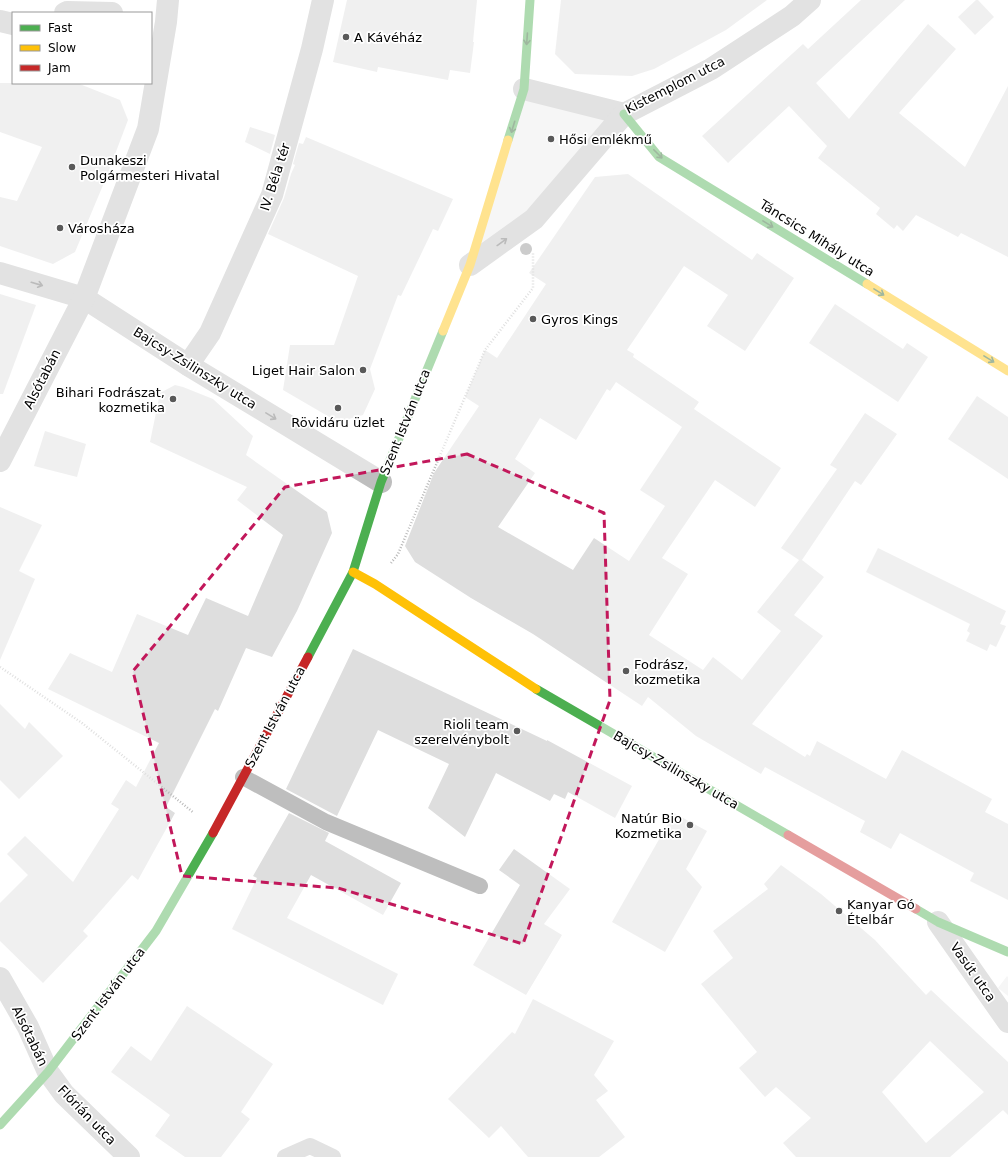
<svg xmlns="http://www.w3.org/2000/svg" width="1008" height="1157" font-family="'DejaVu Sans',sans-serif">
<rect width="100%" height="100%" fill="#fff"/>
<!-- green -->
<g fill="#ebebeb">
<polygon points="524,89 624,114 603,138 470,265"/>
<polygon points="1007,976 1008,977 1008,996 998,988"/>
</g>
<!-- building -->
<g fill="#dedede" fill-rule="evenodd">
<polygon points="347,0 477,0 473,42 474,42 470,73 450,70 448,80 378,67 377,72 333,62"/>
<polygon points="561,0 767,0 726,30 654,69 632,76 575,74 555,54"/>
<polygon points="861,0 905,0 816,83 849,119 928,24 956,49 899,113 965,167 1008,86 1008,257 961,233 958,237 916,215 903,231 897,225 894,229 876,214 880,208 818,158 827,146 789,106 728,163 702,136 803,44 808,49"/>
<polygon points="976,0 978,0 994,17 975,35 958,17"/>
<polygon points="0,83 77,83 120,100 128,120 106,178 75,252 53,264 0,246 0,197 17,201 42,147 0,132"/>
<polygon points="250,127 275,135 270,154 245,142"/>
<polygon points="306,137 453,199 438,231 433,229 401,296 398,295 370,369 375,389 363,415 338,422 283,390 290,345 334,345 358,276 268,234 284,198 291,174 295,165 293,164 299,143 303,144"/>
<path d="M628,174L752,260L757,253L794,278L745,351L707,326L728,295L684,266L627,350L634,354L633,357L699,402L694,409L781,468L755,507L715,480L662,558L688,574L649,635L703,670L713,657L742,680L781,631L757,612L799,560L781,548L837,469L830,465L865,413L897,434L861,485L855,481L802,560L824,577L794,615L823,636L752,724L805,757L807,754L810,756L817,741L886,779L902,750L992,799L985,812L1008,824V900L970,881L974,873L900,833L891,849L860,832L865,821L765,767L761,774L696,736L648,697L642,706L533,634L471,598L415,562L405,546L434,473L479,406L465,397L485,350L497,358L546,284L529,273L595,177ZM616,382L682,427L640,490L665,506L629,561L594,538L573,570L498,527L535,473L515,459L540,418L576,440L607,389L610,391Z"/>
<polygon points="0,294 36,305 3,394 0,394"/>
<polygon points="835,304 903,349 907,343 928,357 898,402 809,343"/>
<polygon points="175,385 183,387 213,399 253,436 246,455 327,512 332,533 297,611 272,657 246,648 218,711 215,709 166,807 175,813 138,880 132,875 83,931 88,936 43,983 0,941 0,903 28,875 7,854 25,836 73,882 119,809 111,804 126,780 136,787 159,743 48,689 70,653 112,672 137,614 188,635 206,598 248,616 283,535 237,500 247,487 150,442 160,393"/>
<polygon points="977,396 1008,417 1008,479 948,439"/>
<polygon points="45,431 86,444 77,477 34,466"/>
<polygon points="0,507 42,525 19,571 35,579 0,660"/>
<polygon points="878,548 1006,611 1000,624 1006,626 996,647 990,644 987,651 966,641 970,633 967,631 970,624 866,572"/>
<polygon points="353,649 547,741 547,740 632,786 615,818 568,792 565,799 554,794 550,801 496,773 465,837 428,808 449,764 378,730 337,816 286,789"/>
<polygon points="0,704 25,729 29,722 63,756 19,799 0,780"/>
<polygon points="289,813 329,833 325,841 401,883 383,915 311,875 287,918 398,974 383,1005 232,929 257,878 253,876"/>
<polygon points="674,813 707,831 686,869 702,887 665,952 612,922"/>
<polygon points="514,849 570,889 544,924 562,935 526,995 473,965 520,885 499,870"/>
<path d="M781,865L821,894L875,940L926,995L931,990L1008,1062V1115L1003,1110L950,1157H796L783,1143L811,1118L776,1087L765,1097L739,1068L757,1052L701,984L733,958L713,931L768,889L764,884ZM930,1041L984,1092L926,1143L882,1092Z"/>
<polygon points="533,999 614,1041 594,1075 608,1091 596,1100 625,1137 599,1157 528,1157 501,1126 489,1138 448,1099 512,1032 515,1034"/>
<polygon points="187,1006 273,1064 241,1112 250,1119 221,1157 185,1157 155,1136 170,1115 111,1072 131,1046 151,1061"/>
</g>
<g fill="none" stroke-linecap="round" stroke-linejoin="round">
<!-- path -->
<g stroke="#b9b9b9" stroke-width="2.5" stroke-dasharray="1 2" stroke-linecap="butt">
<polyline points="391,563 398,554 485,350 533,288 533,253"/>
<polyline points="0,667 82,723 194,813"/>
</g>
<!-- lane -->
<g stroke="#bebebe" stroke-width="16">
<polyline points="243,777 326,822 480,886"/>
<polyline points="285,1157 310,1146 333,1157"/>
</g>
<!-- street -->
<g stroke="#bebebe" stroke-width="22">
<polyline points="65,13 67,12 112,13"/>
<polyline points="0,21 13,24"/>
<polyline points="524,89 624,114 711,69 792,16 810,0"/>
<polyline points="470,265 534,219 624,114"/>
<polyline points="0,273 84,298 188,365 381,482"/>
<polyline points="188,365 210,333 272,195 312,49 323,0"/>
<polyline points="0,461 84,298 148,129 166,22 168,0"/>
<polyline points="938,922 1008,1022"/>
<polyline points="0,978 28,1027 48,1072 64,1094 129,1157"/>
</g>
<!-- fast -->
<g stroke="#4caf50" stroke-width="9">
<polyline points="624,114 659,157 867,284"/>
<polyline points="508,140 524,89 530,0"/>
<polyline points="308,657 353,572 381,482 443,331"/>
<polyline points="536,689 788,835"/>
<polyline points="916,909 938,922 1008,952"/>
<polyline points="0,1125 48,1072 156,931 213,833"/>
</g>
<!-- slow -->
<g stroke="#ffc107" stroke-width="9">
<polyline points="867,284 1008,371"/>
<polyline points="443,331 470,265 508,140"/>
<polyline points="353,572 375,584 536,689"/>
</g>
<!-- jam -->
<g stroke="#c62828" stroke-width="9">
<polyline points="213,833 308,657"/>
<polyline points="788,835 916,909"/>
</g>
</g>
<!-- trees -->
<circle fill="#8e8e8e" cx="526" cy="249" r="6"/>
<!-- one-way arrows -->
<defs><path id="oneway-shaft" d="M-6 0H5M1.5-3L5.5 0L1.5 3" fill="none" stroke-width="1.6" stroke-linecap="round" stroke-linejoin="round"/></defs>
<g stroke="#2a602c">
<use href="#oneway-shaft" transform="translate(527 39) rotate(94)"/>
<use href="#oneway-shaft" transform="translate(513 127) rotate(107)"/>
<use href="#oneway-shaft" transform="translate(658 154) rotate(45)"/>
<use href="#oneway-shaft" transform="translate(768 224) rotate(32)"/>
<use href="#oneway-shaft" transform="translate(879 292) rotate(32)"/>
<use href="#oneway-shaft" transform="translate(989 359) rotate(32)"/>
</g>
<g stroke="#686868">
<use href="#oneway-shaft" transform="translate(502 242) rotate(-36)"/>
<use href="#oneway-shaft" transform="translate(37 284) rotate(16)"/>
<use href="#oneway-shaft" transform="translate(271 416) rotate(31)"/>
</g>
<!-- marked area -->
<path d="M0 0H1008V1157H0ZM467,454L604,513L610,700L523,944L338,888L182,876L133,671L285,487Z" fill="#fff" fill-opacity=".55" fill-rule="evenodd"/>
<path fill="none" stroke="#c2185b" stroke-width="3" stroke-dasharray="8 5" stroke-linejoin="round" d="M467,454L604,513L610,700L523,944L338,888L182,876L133,671L285,487Z"/>
<!-- markers -->
<g fill="#595959" stroke="#fff" stroke-width="1.5">
<circle cx="346" cy="37" r="4"/>
<circle cx="551" cy="139" r="4"/>
<circle cx="72" cy="167" r="4"/>
<circle cx="60" cy="228" r="4"/>
<circle cx="533" cy="319" r="4"/>
<circle cx="363" cy="370" r="4"/>
<circle cx="173" cy="399" r="4"/>
<circle cx="338" cy="408" r="4"/>
<circle cx="626" cy="671" r="4"/>
<circle cx="517" cy="731" r="4"/>
<circle cx="690" cy="825" r="4"/>
<circle cx="839" cy="911" r="4"/>
</g>
<g text-anchor="middle" dominant-baseline="central" stroke-width="3.5" stroke-linejoin="round" paint-order="stroke">
<!-- poi labels -->
<g font-size="13" fill="#000" stroke="#fff" text-anchor="start">
<text x="354" y="37">A Kávéház</text>
<text x="559" y="139">Hősi emlékmű</text>
<text x="80" y="160">Dunakeszi<tspan x="80" dy="15">Polgármesteri Hivatal</tspan></text>
<text x="68" y="228">Városháza</text>
<text x="541" y="319">Gyros Kings</text>
<text x="355" y="370" text-anchor="end">Liget Hair Salon</text>
<text x="165" y="392" text-anchor="end">Bihari Fodrászat,<tspan x="165" dy="15">kozmetika</tspan></text>
<text x="338" y="422" text-anchor="middle">Rövidáru üzlet</text>
<text x="634" y="664">Fodrász,<tspan x="634" dy="15">kozmetika</tspan></text>
<text x="509" y="724" text-anchor="end">Rioli team<tspan x="509" dy="15">szerelvénybolt</tspan></text>
<text x="682" y="818" text-anchor="end">Natúr Bio<tspan x="682" dy="15">Kozmetika</tspan></text>
<text x="847" y="904">Kanyar Gó<tspan x="847" dy="15">Ételbár</tspan></text>
</g>
<!-- street labels -->
<g font-size="13" fill="#000" stroke="#fff">
<text transform="translate(675 85) rotate(-27)">Kistemplom utca</text>
<text transform="translate(275 177) rotate(-72)">IV. Béla tér</text>
<text transform="translate(817 238) rotate(32)">Táncsics Mihály utca</text>
<text transform="translate(195 368) rotate(32)">Bajcsy-Zsilinszky utca</text>
<text transform="translate(42 379) rotate(-63)">Alsótabán</text>
<text transform="translate(405 422) rotate(-68)">Szent István utca</text>
<text transform="translate(275 717) rotate(-62)">Szent István utca</text>
<text transform="translate(676 770) rotate(30)">Bajcsy-Zsilinszky utca</text>
<text transform="translate(973 972) rotate(55)">Vasút utca</text>
<text transform="translate(108 994) rotate(-53)">Szent István utca</text>
<text transform="translate(30 1036) rotate(64)">Alsótabán</text>
<text transform="translate(87 1115) rotate(46)">Flórián utca</text>
</g>
</g>
<!-- legend -->
<rect x="12" y="12" width="140" height="72" fill="#ffffff" stroke="#999999"/>
<rect x="20" y="25" width="20" height="6" fill="#4caf50" stroke="#999999"/>
<text x="48" y="32" font-size="12" fill="#000000">Fast</text>
<rect x="20" y="45" width="20" height="6" fill="#ffc107" stroke="#999999"/>
<text x="48" y="52" font-size="12" fill="#000000">Slow</text>
<rect x="20" y="65" width="20" height="6" fill="#c62828" stroke="#999999"/>
<text x="48" y="72" font-size="12" fill="#000000">Jam</text>
</svg>
